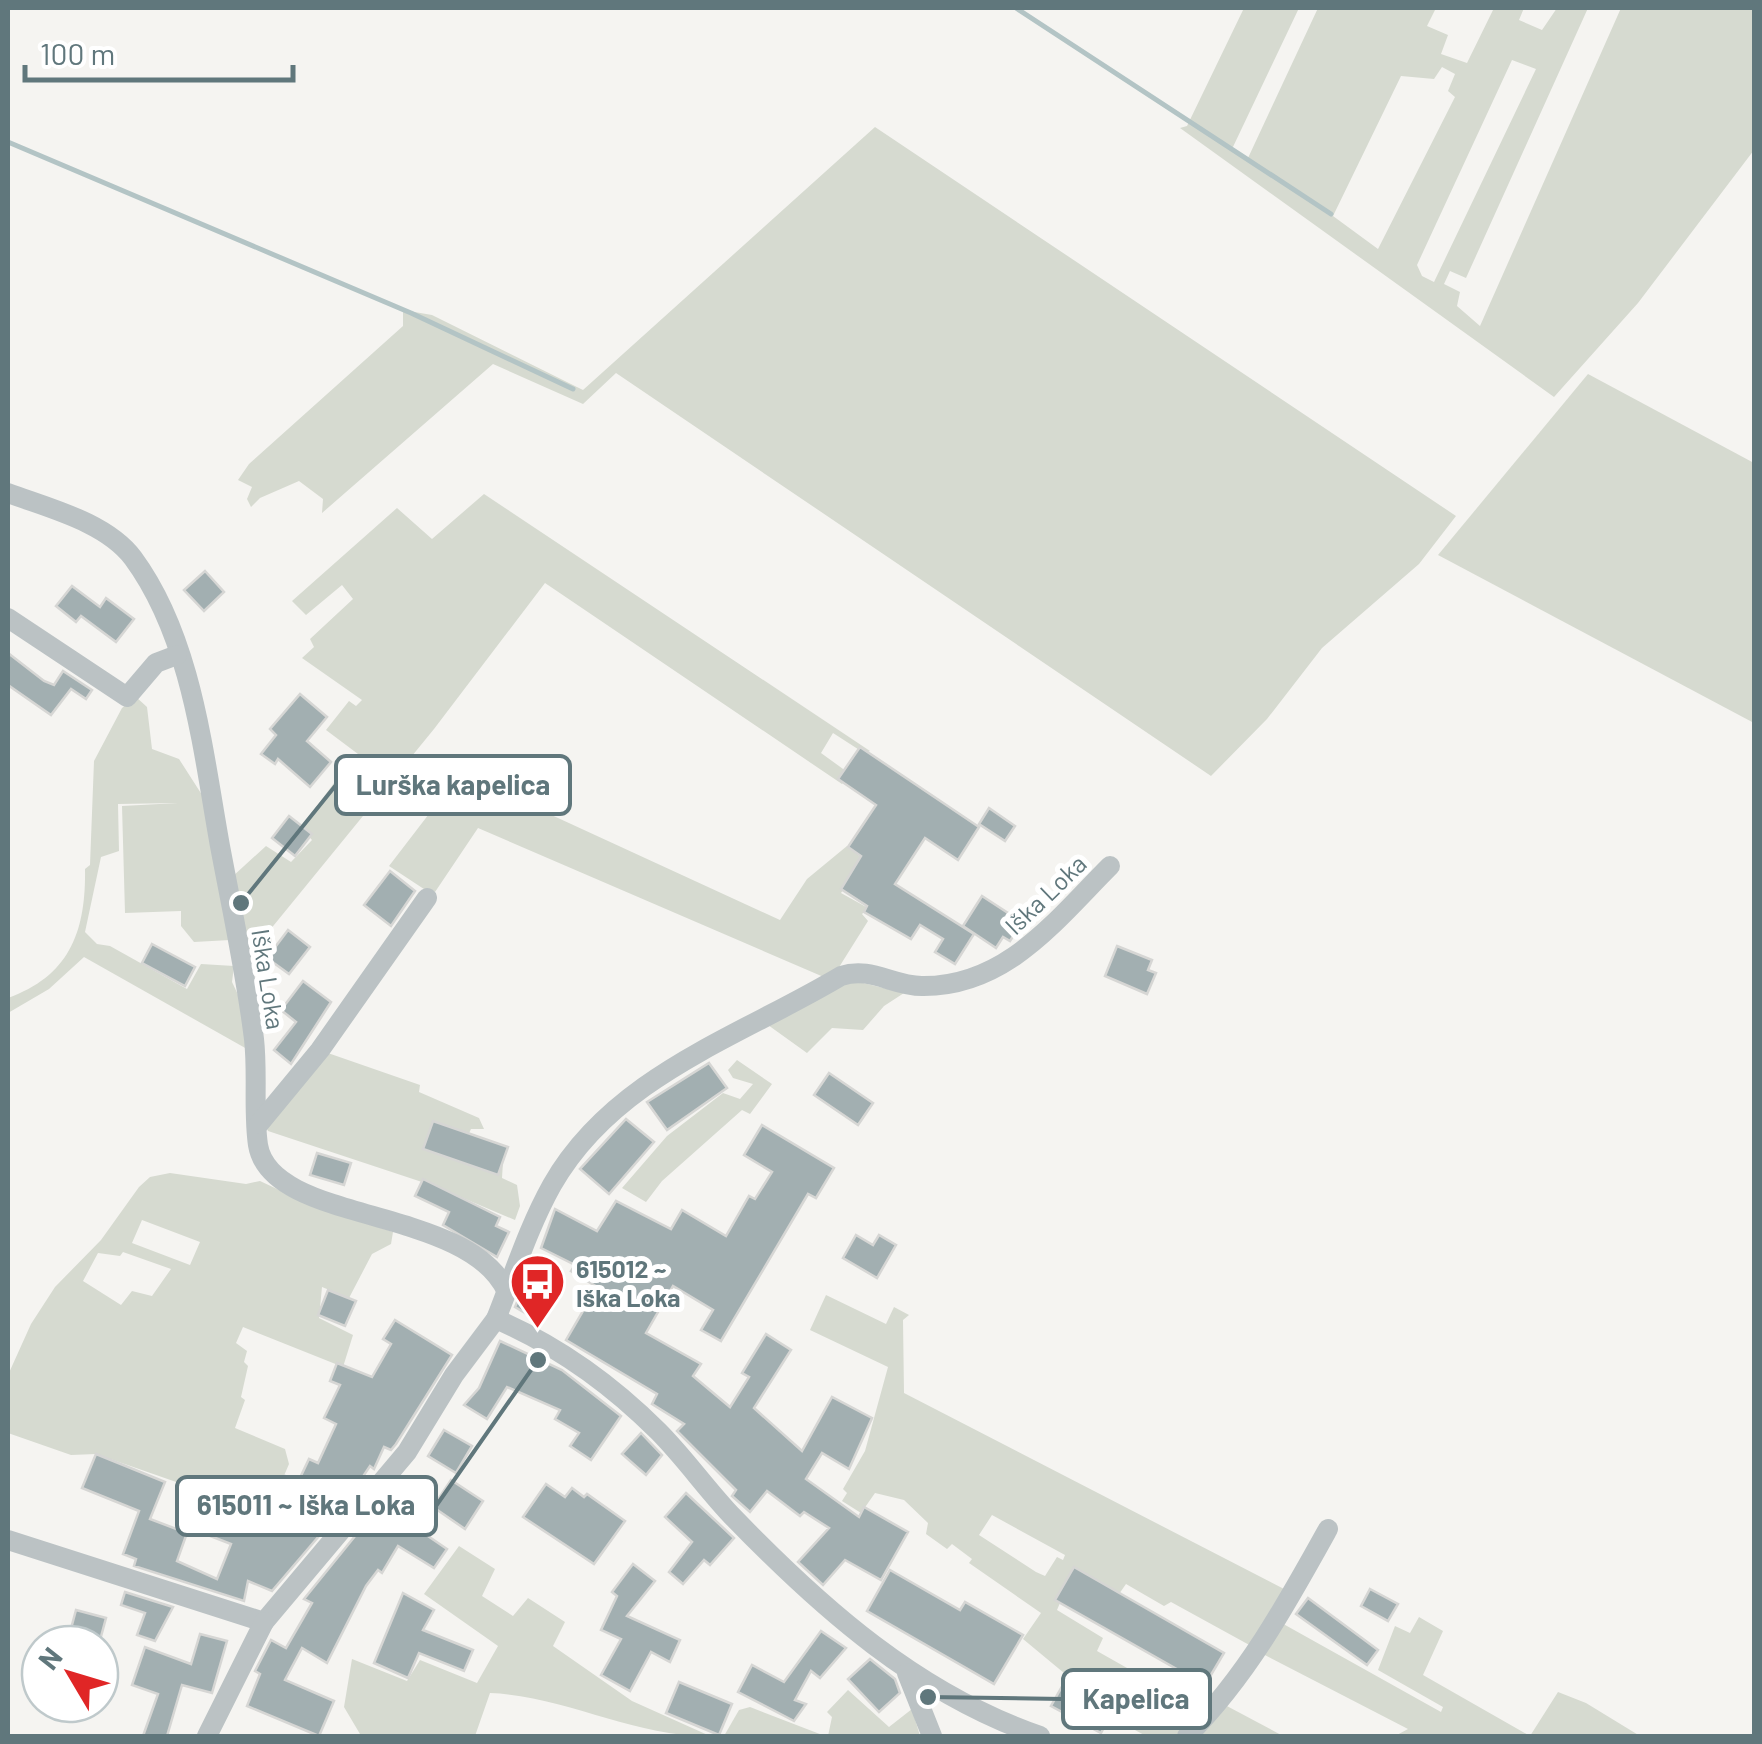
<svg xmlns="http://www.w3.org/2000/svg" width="1762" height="1744" font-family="Barlow,sans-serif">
<rect width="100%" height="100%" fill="#f5f4f1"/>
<!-- green -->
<g fill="#d6dad0" fill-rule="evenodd">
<path d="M1244,8H1299L1232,149L1248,158L1318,8H1436L1427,26L1448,35L1441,54L1467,63L1494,8H1524L1519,20L1542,30L1557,8H1588L1466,278L1450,271L1444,284L1460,292L1457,306L1480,326L1621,8H1754V150L1638,303L1554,397L1180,128L1187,126ZM1512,60L1536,69L1434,282L1422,276L1417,265ZM1442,67L1455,74L1448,91L1455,97L1378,249L1333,216L1401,76L1434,79Z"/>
<polygon points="875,127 1456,516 1419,564 1322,648 1267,719 1211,776 616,373 583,404 493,364 322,513 323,499 299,481 260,498 251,507 247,499 252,487 238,480 249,464 403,326 403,310 432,315 583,390"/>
<polygon points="1588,374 1754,463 1754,723 1438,555"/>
<polygon points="484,494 870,751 864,753 833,733 821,753 850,774 842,784 545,583 434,729 247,958 232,877 266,846 291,862 312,840 301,828 342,772 353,778 366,760 326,730 349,701 356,706 362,700 302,658 314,647 310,639 353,599 342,585 306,615 292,601 397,508 432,539"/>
<path d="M136,697L147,707L152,749L179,759L204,798L230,940L194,942L181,926V911L125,913L122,806L178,803L118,804L119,851L101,857L85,932L97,944L110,946L187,989L201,964L234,966L232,982L241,1001L247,1049L84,957L49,989L8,1013V998C70,976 86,931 85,869L90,865L94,761L122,708Z"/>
<polygon points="465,767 508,795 780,920 807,879 847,846 863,859 841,893 868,908 862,914 868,921 836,972 826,978 478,828 433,895 389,866"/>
<polygon points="851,980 904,993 884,1006 863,1030 832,1028 807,1053 768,1025"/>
<polygon points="325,1052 420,1085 419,1092 479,1118 484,1129 471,1129 464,1144 503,1162 502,1178 517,1185 520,1206 515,1220 437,1187 268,1131 265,1125"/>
<polygon points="737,1060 772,1084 750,1114 742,1110 662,1181 646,1202 622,1188 667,1136 723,1093 740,1099 753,1084 733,1078 728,1070"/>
<path d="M170,1173L246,1184L260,1181L307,1203L393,1232L391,1244L372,1254L349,1298L322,1287L319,1318L353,1335L343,1367L243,1327L236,1343L247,1351L244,1362L248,1366L241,1397L245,1400L235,1428L285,1449L289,1464L274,1499L248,1493L242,1505L96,1454L71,1455L8,1433V1375L31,1324L55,1287L101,1240L139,1187L150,1177ZM142,1220L200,1242L190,1265L132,1243ZM123,1252L171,1269L152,1296L132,1291L121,1305L83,1281L98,1253L120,1256Z"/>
<path d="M826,1295L886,1324L894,1307L909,1315L903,1320L904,1393L1286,1590L1253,1647L1171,1602L1164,1606L1126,1584L1119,1594L1065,1591L1057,1610L1103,1638L1097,1651L1205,1712L1180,1736H1146L1113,1718L1121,1703L1064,1673L1023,1639L1041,1613L969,1563L972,1559L952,1544L947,1549L926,1534L928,1523L904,1500L875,1493L861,1513L842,1501L847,1493L843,1489L865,1451L888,1367L810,1330ZM992,1515L1065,1555L1063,1560L1057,1557L1045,1576L1036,1572L979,1535Z"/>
<path d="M459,1546L495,1569L482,1596L513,1616L528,1598L565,1622L553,1646L632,1701L710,1736C634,1737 565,1696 490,1693L475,1736L360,1734L344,1707L352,1659L407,1681L420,1660L477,1683L498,1646L424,1594Z"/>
<polygon points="1419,1617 1443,1631 1423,1675 1530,1736 1558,1692 1586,1703 1640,1736 1395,1736 1408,1729 1261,1653 1278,1621 1441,1712 1443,1707 1378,1670 1395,1626 1410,1633"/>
<polygon points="848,1690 889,1727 912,1709 920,1736 828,1736 832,1717 827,1712"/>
<polygon points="1225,1705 1283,1736 1194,1736"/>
<polygon points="750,1707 825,1736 724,1736 739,1710"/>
</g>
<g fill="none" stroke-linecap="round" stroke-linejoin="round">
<!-- stream -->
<g stroke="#b3c4c5" stroke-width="5">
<polyline points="1016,8 1331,214"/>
<polyline points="8,142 411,313 573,389"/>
</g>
</g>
<!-- building -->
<g fill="#a2afb1" stroke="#d6d6d4" stroke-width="2.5">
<polygon points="205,571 224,592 204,611 184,590"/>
<polygon points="72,586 100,607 106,598 134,619 116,642 81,616 76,622 56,606"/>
<polygon points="8,653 44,681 54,685 63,671 92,690 86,699 71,689 51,715 8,685"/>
<polygon points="300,694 327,717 307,741 331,762 310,787 278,759 275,764 261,754 276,735 270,729"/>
<polygon points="860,747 979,827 958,860 925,838 895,884 974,934 955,964 935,952 943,939 920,925 911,939 864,912 867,906 841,889 861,856 848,847 876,805 838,779"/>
<polygon points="989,808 1015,826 1005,841 979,824"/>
<polygon points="289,816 312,834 295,856 272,838"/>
<polygon points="390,871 415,891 391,926 364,905"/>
<polygon points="982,896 1022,922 1010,941 1003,937 996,948 963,926"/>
<polygon points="288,930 310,947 289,974 267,958"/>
<polygon points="152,944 195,967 185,986 142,963"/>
<polygon points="1117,946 1152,960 1148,970 1156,973 1147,994 1105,976"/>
<polygon points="303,981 331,1002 291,1064 274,1050 296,1022 281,1010"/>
<polygon points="709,1063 727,1088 667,1130 647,1102"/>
<polygon points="829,1073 873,1103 858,1125 814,1095"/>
<polygon points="626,1119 654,1142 609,1194 580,1169"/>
<polygon points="433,1121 508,1147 498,1175 423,1149"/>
<polygon points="762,1125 834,1168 816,1198 808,1194 721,1341 701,1330 713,1310 673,1286 646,1333 701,1364 693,1376 730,1407 749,1377 742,1373 766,1334 791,1350 754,1408 802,1451 832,1397 872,1418 849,1469 822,1453 806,1479 859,1517 864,1507 908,1532 881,1580 845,1560 823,1585 798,1562 829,1528 804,1512 800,1516 767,1491 750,1512 732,1496 736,1490 677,1431 684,1424 652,1404 657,1394 566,1340 597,1287 571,1271 575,1265 541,1248 555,1209 597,1231 616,1201 671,1229 682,1210 726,1236 749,1196 755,1199 772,1172 744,1155"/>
<polygon points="317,1153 351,1163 344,1185 310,1175"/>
<polygon points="423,1179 500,1217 496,1226 509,1232 497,1257 443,1225 449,1212 415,1196"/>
<polygon points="856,1235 873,1245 879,1235 896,1245 877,1278 843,1258"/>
<polygon points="526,1282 552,1297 537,1320 515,1307"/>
<polygon points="328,1290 356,1301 345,1326 318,1315"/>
<polygon points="395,1320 452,1355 396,1444 391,1450 384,1447 374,1469 370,1466 350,1496 327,1486 306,1530 319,1536 272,1591 248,1581 244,1601 134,1566 136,1559 123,1554 139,1511 82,1488 96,1454 165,1482 150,1519 187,1533 177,1561 217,1579 231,1544 187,1527 197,1500 247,1520 252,1507 268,1512 285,1476 298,1482 309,1459 318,1463 336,1424 324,1418 340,1385 330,1381 337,1363 372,1377 391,1344 383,1339"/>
<polygon points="500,1341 562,1370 621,1416 591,1460 570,1446 579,1433 555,1419 560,1410 507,1387 487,1419 464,1405 479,1388"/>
<polygon points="444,1430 472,1446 456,1473 428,1456"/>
<polygon points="641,1433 662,1455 646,1475 622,1454"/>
<polygon points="451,1480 483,1501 465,1529 433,1507"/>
<polygon points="546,1484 565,1497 572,1488 584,1497 587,1494 625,1521 594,1564 523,1517"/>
<polygon points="686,1493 734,1538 710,1565 704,1560 683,1584 669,1572 692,1542 665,1517"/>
<polygon points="381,1504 447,1549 434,1568 398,1546 382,1573 378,1570 366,1586 327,1663 302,1648 285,1680 334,1701 319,1736 247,1706 260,1674 255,1671 271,1640 286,1648 312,1603 304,1599"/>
<polygon points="633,1564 655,1581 627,1616 680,1640 670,1662 651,1652 630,1691 601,1675 621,1639 601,1630 617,1596 612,1592"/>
<polygon points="1074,1567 1224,1653 1205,1685 1055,1600"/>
<polygon points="890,1570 960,1610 965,1602 1023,1635 994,1684 867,1611"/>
<polygon points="1370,1589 1398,1604 1388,1621 1361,1606"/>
<polygon points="125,1592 173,1607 155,1641 137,1635 145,1613 121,1605"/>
<polygon points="403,1593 434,1610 423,1630 473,1650 464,1671 419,1653 408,1678 374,1663"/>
<polygon points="1308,1598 1378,1650 1367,1665 1296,1614"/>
<polygon points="76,1610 106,1618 99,1644 69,1636"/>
<polygon points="821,1631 846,1648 820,1678 811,1671 795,1700 806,1704 794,1721 738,1692 752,1665 784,1682"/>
<polygon points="200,1634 227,1641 212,1693 182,1685 167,1736 143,1736 158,1694 132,1685 145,1647 191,1664"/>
<polygon points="870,1659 895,1679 900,1693 879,1712 848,1679"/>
<polygon points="679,1682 732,1704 719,1735 666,1713"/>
<polygon points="1064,1683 1113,1710 1101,1733 1051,1706"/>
</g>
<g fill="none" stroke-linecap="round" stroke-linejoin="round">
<!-- minor -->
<g stroke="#bbc2c4" stroke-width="20">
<path d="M8,493C48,508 106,522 133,558C192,638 203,752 220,846C232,910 246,974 254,1039C258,1074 253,1111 258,1145C271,1225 468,1205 507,1292"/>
<polyline points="8,618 127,697 156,663 177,655"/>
<polyline points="259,1124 320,1050 427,898"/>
<path d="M496,1319C514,1274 528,1228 552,1185C614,1076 739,1037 841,976C871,966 892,986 922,986C1006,987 1056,920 1110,866"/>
<path d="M8,1540L264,1622L407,1452L454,1375L496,1319C556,1345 612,1385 658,1431C685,1458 707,1490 733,1517C822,1609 918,1694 1040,1736"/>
<polyline points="907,1673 932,1736"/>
<polyline points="207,1736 264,1622"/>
<path d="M1187,1736C1247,1676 1287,1603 1328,1529"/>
</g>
</g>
<!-- icons -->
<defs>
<symbol id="bus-pin" viewBox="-11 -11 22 30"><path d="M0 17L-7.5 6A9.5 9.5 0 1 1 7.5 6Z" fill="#e02626" stroke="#fff"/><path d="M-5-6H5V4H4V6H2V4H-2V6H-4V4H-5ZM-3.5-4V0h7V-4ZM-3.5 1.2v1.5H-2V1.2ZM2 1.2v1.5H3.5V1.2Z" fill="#fff"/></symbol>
</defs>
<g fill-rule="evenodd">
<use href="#bus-pin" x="506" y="1250" width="63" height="86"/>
</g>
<g text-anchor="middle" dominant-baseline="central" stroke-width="10" stroke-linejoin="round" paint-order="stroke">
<!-- street labels -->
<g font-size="25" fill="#60777c" stroke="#fff">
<text transform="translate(1045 894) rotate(-44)">Iška Loka</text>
<text transform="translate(269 979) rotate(81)">Iška Loka</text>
</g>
<!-- poi labels -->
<g font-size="25" font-weight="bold" fill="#60777c" stroke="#fff" text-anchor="start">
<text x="576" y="1268">615012 ~<tspan x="576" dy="29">Iška Loka</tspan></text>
</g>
</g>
<!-- callouts -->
<path fill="none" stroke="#60777c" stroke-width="4" d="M241 903L336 785M538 1360L436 1506M928 1697L1063 1699"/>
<g fill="#60777c" stroke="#fff" stroke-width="4">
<circle cx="241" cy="903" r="10"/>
<circle cx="538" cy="1360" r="10"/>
<circle cx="928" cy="1697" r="10"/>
</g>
<g fill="#fff" stroke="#60777c" stroke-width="4">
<rect x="336" y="756" width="234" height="58" rx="10"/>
<rect x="177" y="1477" width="259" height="58" rx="10"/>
<rect x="1063" y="1670" width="147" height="58" rx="10"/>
</g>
<g font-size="28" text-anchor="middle" font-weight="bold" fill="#60777c">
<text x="453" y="795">Lurška kapelica</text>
<text x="306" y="1515">615011 ~ Iška Loka</text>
<text x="1136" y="1709">Kapelica</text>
</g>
<!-- border -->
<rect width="1762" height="1744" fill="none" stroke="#60777c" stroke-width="20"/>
<!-- north arrow -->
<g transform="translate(70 1674) rotate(308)"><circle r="48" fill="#ffffff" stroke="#bfc9cb" stroke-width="2.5"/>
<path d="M0-8L18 38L0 25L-18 38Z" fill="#e02626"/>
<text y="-15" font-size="28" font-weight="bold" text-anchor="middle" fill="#60777c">N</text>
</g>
<!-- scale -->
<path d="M25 65v15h268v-15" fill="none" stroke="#60777c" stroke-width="5"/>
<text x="40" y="65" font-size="30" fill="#60777c" stroke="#ffffff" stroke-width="8" paint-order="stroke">100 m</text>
</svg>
